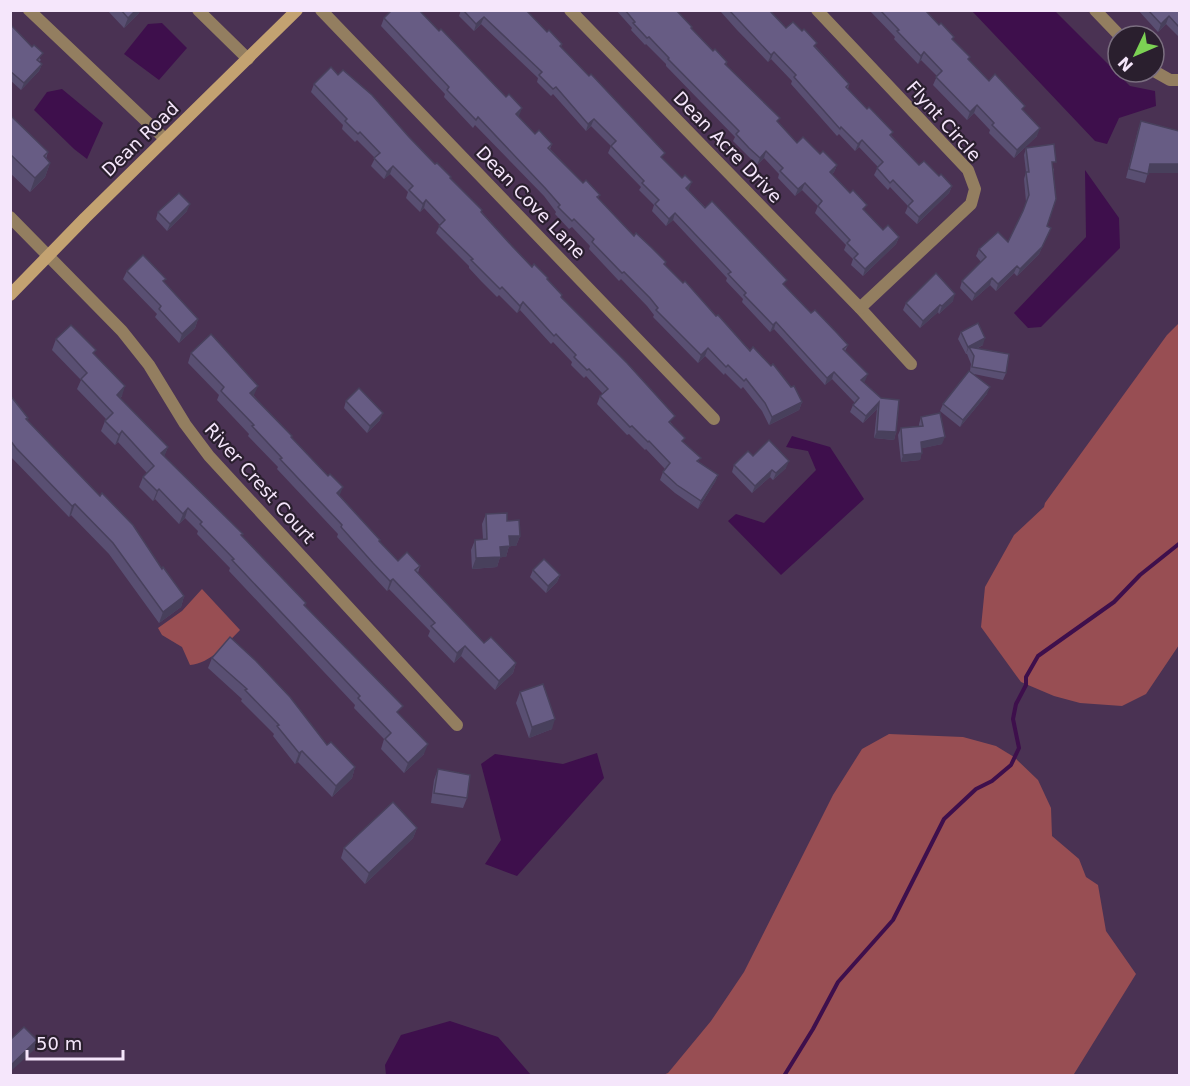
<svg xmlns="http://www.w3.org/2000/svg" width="1190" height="1086" font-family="'DejaVu Sans',sans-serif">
<rect width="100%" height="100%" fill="#4a3253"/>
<!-- green -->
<g fill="#984e53">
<polygon points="1179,323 1179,645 1146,694 1122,706 1080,703 1054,696 1021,682 981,627 985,587 1014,535 1044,507 1045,503 1167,335"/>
<path d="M202,589L240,630C226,644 211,663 190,665L182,647L162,635L158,628L182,611Z"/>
<polygon points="889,734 963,737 996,746 1014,757 1038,780 1051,808 1052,836 1079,859 1086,877 1098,885 1106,931 1136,974 1074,1074 663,1075 668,1073 711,1021 744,972 833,795 862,749"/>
</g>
<!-- water -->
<g fill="#3e0f4c">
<polygon points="972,11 1055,11 1130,86 1155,91 1156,106 1119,118 1107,144 1095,141"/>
<polygon points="162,23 187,48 159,80 124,54 148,24"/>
<polygon points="62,89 103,123 87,159 74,149 34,110 47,92"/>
<polygon points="1085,170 1119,218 1120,248 1041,327 1028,328 1014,313 1086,237"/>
<polygon points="792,436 830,447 864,499 781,575 728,521 736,514 764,523 816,470 808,451 786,447"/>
<polygon points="597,753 604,778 517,876 485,864 501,840 481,764 495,754 563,764"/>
<polygon points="450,1021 498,1037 531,1075 386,1075 385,1065 401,1035"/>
</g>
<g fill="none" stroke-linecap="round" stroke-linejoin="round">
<!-- stream -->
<polyline stroke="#3e0f4c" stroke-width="4" points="784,1076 813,1029 838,982 893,920 944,819 976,789 992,781 1011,765 1019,748 1013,719 1016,704 1026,685 1026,677 1038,656 1114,602 1140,575 1180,543"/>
<!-- street -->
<g stroke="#937e60" stroke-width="12">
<polyline points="29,10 165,139"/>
<polyline points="198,10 248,59"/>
<polyline points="321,10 714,419"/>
<polyline points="570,10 860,308 911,364"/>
<polyline points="817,10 968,170 975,189 971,204 860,308"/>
<polyline points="1095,10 1120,36"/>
<polyline points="1154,71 1170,80 1180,80"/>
<polyline points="10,217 122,331 149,365 185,424 209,456 457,725"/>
</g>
<!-- secondary -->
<polyline stroke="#c3a271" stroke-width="12" points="10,295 85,218 297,10"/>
</g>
<!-- wall -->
<g fill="#594f72">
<polygon points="107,10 140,10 139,13 124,28"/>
<polygon points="392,10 424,10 421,13 519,116 518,117 535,134 552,144 550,149 583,183 600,195 598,198 634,236 666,262 665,265 802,402 799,410 769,425 762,411 743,387 741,389 725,373 724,375 705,356 698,363 653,317 654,315 647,306 621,279 619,281 589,249 590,246 572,227 569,229 555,214 556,212 544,196 475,125 473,128 444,97 445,94 381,26 384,18"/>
<polygon points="461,10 526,10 547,32 562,44 561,47 663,159 689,189 688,190 811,313 848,345 845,351 865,381 863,382 881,398 896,432 894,440 874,438 877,409 863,423 850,412 853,405 855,403 832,379 825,385 774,329 770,332 742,302 743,299 726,281 727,278 673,220 666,226 652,211 654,205 639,190 641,187 608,153 611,146 591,126 586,131 553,94 551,96 537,82 538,78 481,24 474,31 459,16"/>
<polygon points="616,10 676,10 692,27 691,29 713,51 727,62 726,65 797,143 820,154 837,165 834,172 832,174 865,212 883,230 899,237 896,244 863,276 851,265 853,259 844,250 846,245 815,213 818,206 802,190 795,196 778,178 779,174 764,158 757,165 733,141 735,137 666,66 666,64 646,44 645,45 631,30 632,28"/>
<polygon points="721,10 770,10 786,28 816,47 849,84 848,89 919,165 939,176 952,186 949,193 917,224 905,213 908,206 890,187 888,190 874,175 878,167 859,147 855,151 839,134 837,136 791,84 792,81 771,59 768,62 737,30 721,12"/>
<polygon points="869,10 925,10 953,40 969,60 989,81 1023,111 1037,136 1014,158 989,133 990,130 974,113 967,120 933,85 937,76 921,60 918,64 894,39 895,37"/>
<polygon points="1138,10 1179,10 1179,37 1166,24 1158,32"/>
<polygon points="10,24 41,60 39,62 42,64 39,71 21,90 10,80"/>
<polygon points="338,75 409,137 435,164 451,177 450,179 482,210 482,212 512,246 532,267 548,278 547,280 562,295 561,297 672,424 683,442 699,462 718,475 715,482 698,509 675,493 660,480 663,472 665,469 646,449 645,450 629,434 627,435 597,404 600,396 603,394 586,376 584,378 571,365 572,362 553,342 551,344 520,310 517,313 499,295 497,297 481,281 469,268 469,266 436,233 440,225 424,208 420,212 406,198 408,192 390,174 384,179 371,166 375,158 357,140 355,142 342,129 343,125 311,92 314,84"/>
<polygon points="10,115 48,152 46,159 50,163 45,177 30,192 10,173"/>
<polygon points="1141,121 1179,173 1148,173 1145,183 1126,178 1138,130"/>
<polygon points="1026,148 1054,169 1047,226 1051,228 1039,254 1017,276 1014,273 996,291 990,285 972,301 960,288 962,281 981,262 976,256 979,249 1008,242 1023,211 1026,202 1024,179 1026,172 1024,155"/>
<polygon points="187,211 167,231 156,219 158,212"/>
<polygon points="127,271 164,282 198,319 195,328 179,343 155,317 157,314 123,279"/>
<polygon points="953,301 939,314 938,312 920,328 903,310 906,303"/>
<polygon points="961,332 983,345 976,349 1006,373 1003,380 974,374 987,394 960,427 940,411 943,404 970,371 971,364 967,354 966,354 958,339"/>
<polygon points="56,339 94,354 122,396 120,398 168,447 164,456 306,603 305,606 400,715 424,754 404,773 381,749 384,739 354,708 355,705 229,571 230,568 197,534 198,531 185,518 179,524 155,499 153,501 139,487 143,477 147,473 118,442 115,445 101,431 105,421 106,419 77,389 81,380 52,350"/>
<polygon points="191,353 254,395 254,396 292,438 340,496 379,542 398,561 420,566 418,573 484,643 516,663 513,673 495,690 461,656 454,663 428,636 430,631 389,589 387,591 337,537 338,534 277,469 278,467 248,436 249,434 217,400 219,395 188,363"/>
<polygon points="10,395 28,418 27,420 162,569 184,596 181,607 159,623 109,554 71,515 69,517 10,456"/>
<polygon points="346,401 380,420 367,433 344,408"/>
<polygon points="921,417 942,444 922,448 920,460 901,462 898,435 901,428 919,426 919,424"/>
<polygon points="753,456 786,468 773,480 770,477 752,493 732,472 734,465"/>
<polygon points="486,514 520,536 516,546 509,546 506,557 500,557 497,567 472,569 471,550 475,540 483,539 482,524"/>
<polygon points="533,570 560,575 557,582 546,593 530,577"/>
<polygon points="212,658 355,767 352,778 332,797 298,762 295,764 273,736 274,734 241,701 242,699 208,668"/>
<polygon points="520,692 552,729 529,738 516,703"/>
<polygon points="438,769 467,798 463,808 431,803 434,780"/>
<polygon points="417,828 413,838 365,884 341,858 344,848"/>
</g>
<!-- shaded-wall -->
<g fill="#48405c">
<polygon points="136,10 140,10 139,13 124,28 128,18"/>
<polygon points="1169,16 1166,24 1158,32 1161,24"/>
<polygon points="484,17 481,24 474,31 476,24"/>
<polygon points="774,52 771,59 768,62 771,55"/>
<polygon points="924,52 921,60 918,64 921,56"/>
<polygon points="42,64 39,71 21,90 24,83"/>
<polygon points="977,105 974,113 967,120 970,112"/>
<polygon points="522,108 519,116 513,122 516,114"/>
<polygon points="594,119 591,126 586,131 588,124"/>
<polygon points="1040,128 1037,136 1014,158 1017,150"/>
<polygon points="862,140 859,147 855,151 858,144"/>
<polygon points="766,151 764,158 757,165 760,158"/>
<polygon points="50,163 45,177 30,192 35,178"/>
<polygon points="1150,164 1179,164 1179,173 1147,173"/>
<polygon points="837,165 834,172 827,179 830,172"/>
<polygon points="393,166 390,174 384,179 387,172"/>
<polygon points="692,182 689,189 683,195 686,188"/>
<polygon points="805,183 802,190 795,196 798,189"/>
<polygon points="952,186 949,193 917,224 919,217"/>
<polygon points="426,200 424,208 420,212 423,204"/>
<polygon points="190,204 187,211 167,231 170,224"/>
<polygon points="675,213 673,220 666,226 669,219"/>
<polygon points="1051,228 1039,254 1017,276 1020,269"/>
<polygon points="899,237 896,244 863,276 865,269"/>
<polygon points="1017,266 1014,273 996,291 998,284"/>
<polygon points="992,278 990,285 972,301 975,294"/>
<polygon points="955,294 953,301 939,314 942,306"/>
<polygon points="523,302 520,310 517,313 520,306"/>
<polygon points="940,305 938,312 920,328 923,321"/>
<polygon points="198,319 195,328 179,343 182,334"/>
<polygon points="776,322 774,329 770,332 773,325"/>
<polygon points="985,338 983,345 971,351 969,347 966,354 968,347"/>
<polygon points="708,348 705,356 698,363 701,355"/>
<polygon points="834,372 832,379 825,385 827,378"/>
<polygon points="868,374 865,381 858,387 861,380"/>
<polygon points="125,386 122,396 113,405 117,395"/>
<polygon points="258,386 254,395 247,403 250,393"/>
<polygon points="990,387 987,394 960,427 963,420"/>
<polygon points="802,402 799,410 769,425 772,417"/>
<polygon points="879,402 877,409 863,423 866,416"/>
<polygon points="383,413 380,420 367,433 370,426"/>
<polygon points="122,431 118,442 115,445 119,435"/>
<polygon points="877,431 896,432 894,440 874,438"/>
<polygon points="945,437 942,444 919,449 921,442"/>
<polygon points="168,447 164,457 161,453"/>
<polygon points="922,453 920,460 901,462 903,455"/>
<polygon points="789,461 786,468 773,480 776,473"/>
<polygon points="772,470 770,477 752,493 755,486"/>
<polygon points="718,475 715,482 698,509 701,501"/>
<polygon points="343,487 339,497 337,493"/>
<polygon points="159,489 155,499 153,501 157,491"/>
<polygon points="75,504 71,515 69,517 72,506"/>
<polygon points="188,508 185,518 179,524 183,514"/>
<polygon points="509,536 520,536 516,546 509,546 506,557 500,557 497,567 472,569 476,558 500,547"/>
<polygon points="560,575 557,582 546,593 548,586"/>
<polygon points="393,579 389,589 387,591 390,581"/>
<polygon points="184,596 181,607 159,623 163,612"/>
<polygon points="465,646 461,656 454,663 457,653"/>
<polygon points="516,663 513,673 495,690 499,681"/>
<polygon points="555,719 552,729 529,738 532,727"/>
<polygon points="428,744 424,754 404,773 408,763"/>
<polygon points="302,751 298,762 295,764 299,753"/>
<polygon points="355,767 352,778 332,797 336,786"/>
<polygon points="417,828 413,838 365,884 369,873"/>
<polygon points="37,1040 34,1050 10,1072 10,1066"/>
</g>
<!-- building -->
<g fill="#675c84" stroke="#48405c" stroke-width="1.5">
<polygon points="121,10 136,10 128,18"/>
<polygon points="392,10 419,10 439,31 441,29 506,97 509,94 522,108 516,114 535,134 539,130 552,144 548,148 583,183 586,180 600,195 597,197 634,236 636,233 652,248 666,262 664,264 683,283 685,281 716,316 718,315 750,351 753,347 771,366 773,364 791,387 794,386 802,402 772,417 765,403 746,379 744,381 728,365 726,367 708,348 701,355 656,310 658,308 650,298 624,272 622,273 592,242 594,239 574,219 572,221 558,207 560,205 546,189 478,117 476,120 447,90 449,87 432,69 384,18"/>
<polygon points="463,10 526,10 547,32 549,30 562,44 560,46 589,76 591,74 665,153 661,157 682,178 685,175 692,182 686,188 705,208 712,201 787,280 783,284 811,313 815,310 837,333 848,345 843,349 868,374 861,380 881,398 899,400 896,432 877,431 879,402 866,416 853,405 859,398 834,372 827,378 776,322 773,325 744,295 746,293 728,274 731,272 675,213 669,219 655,204 659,200 642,183 644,181 611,146 616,141 594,119 588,124 556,87 553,89 539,75 542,72 484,17 476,24"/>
<polygon points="625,10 676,10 692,27 691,28 713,51 715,49 727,62 725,64 780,118 777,121 797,143 803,137 820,154 823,151 837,165 830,172 850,193 853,190 867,205 863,209 883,230 888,225 899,237 865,269 854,258 858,254 847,243 850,240 818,206 822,201 805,183 798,189 780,171 783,168 766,151 760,158 749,148 736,134 739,131 668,59 669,58 649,37 647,38 633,23 635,22"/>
<polygon points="729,10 769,10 786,28 793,22 802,31 804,29 817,43 814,46 849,84 846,87 867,109 869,107 893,132 890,135 919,165 924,161 939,176 941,174 952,186 919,217 908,206 913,201 893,180 890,183 877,168 883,162 862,140 858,144 841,127 840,129 794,77 796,75 774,52 771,55"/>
<polygon points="880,10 925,10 939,25 941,23 954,37 952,39 970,57 968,59 989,81 995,74 1025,106 1022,109 1040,128 1017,150 992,125 994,123 977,105 970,112 936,77 942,71 924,52 921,56 897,31 899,30"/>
<polygon points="1148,10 1179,10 1179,27 1169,16 1161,24"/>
<polygon points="10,24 32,47 34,45 43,53 37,60 42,64 24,83 10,71"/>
<polygon points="331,67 338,75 343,70 372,95 409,137 435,164 437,163 451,177 450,178 482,210 481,212 512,246 532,267 534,264 548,278 547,279 562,295 561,297 627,363 675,416 669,422 685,438 682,441 701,458 697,461 718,475 701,501 677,485 663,472 670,463 649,441 648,442 632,426 630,427 600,396 608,389 589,369 587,370 574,357 576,355 556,334 554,336 523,302 520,306 502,287 500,289 471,260 473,259 439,226 445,220 426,200 423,204 409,190 413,186 393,166 387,172 374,158 380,153 360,132 358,134 345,121 347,119 314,84"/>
<polygon points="10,115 48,152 44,156 50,163 35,178 10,154"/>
<polygon points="1141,121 1179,131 1179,164 1150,164 1148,174 1129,169"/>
<polygon points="1054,144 1056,162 1052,162 1056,199 1047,226 1051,228 1042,247 1020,269 1017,266 998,284 992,278 975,294 962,281 986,257 979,249 998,232 1008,242 1023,211 1029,195 1026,172 1029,172 1026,148"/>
<polygon points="179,193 190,204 170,224 158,212"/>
<polygon points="143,255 166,279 163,281 198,319 182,334 159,309 161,306 127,271"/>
<polygon points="936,273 955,294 942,306 940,305 923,321 906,303"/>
<polygon points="978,323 985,338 968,347 961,332"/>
<polygon points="71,325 96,350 93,353 125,386 117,395 168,447 161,453 243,534 241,535 306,603 304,605 403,706 397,712 428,744 408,763 385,739 391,733 358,698 360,696 232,560 234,559 200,524 202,522 188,508 183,514 159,489 157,491 143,477 154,466 122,431 119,435 105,421 113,413 81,379 87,373 56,339"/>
<polygon points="211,334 258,386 250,393 292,436 291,437 328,476 330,474 343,487 337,493 380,540 379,541 398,561 407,552 420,566 415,570 484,643 491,637 516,663 499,681 465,646 457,653 431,626 435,623 393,579 390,581 373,563 341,527 342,525 280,459 282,458 252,426 254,425 221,391 224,387 191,353"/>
<polygon points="969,347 1009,354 1006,373 972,367 974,356"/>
<polygon points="969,371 990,387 963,420 943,404"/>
<polygon points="359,388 383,413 370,426 346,401"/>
<polygon points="10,395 28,418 26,419 100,496 102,493 133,525 162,569 163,567 184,596 163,612 113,543 75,504 72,506 16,448 10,440"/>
<polygon points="940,413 945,437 921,442 922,453 903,455 901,428 923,426 921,417"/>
<polygon points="769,440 789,461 776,473 772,470 755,486 734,465 748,451 753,456"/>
<polygon points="507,513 507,521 519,520 520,536 509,536 510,546 500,547 501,557 476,558 475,540 487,539 486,514"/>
<polygon points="544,559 560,575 548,586 533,570"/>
<polygon points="230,637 256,661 290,697 327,745 331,742 355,767 336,786 302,751 299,753 277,726 279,725 245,690 247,689 212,658"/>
<polygon points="543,684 555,719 532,727 520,692"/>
<polygon points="438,769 470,775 467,798 434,793"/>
<polygon points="393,802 417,828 369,873 344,848"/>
<polygon points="24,1027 37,1040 10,1066 10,1040"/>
</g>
<g text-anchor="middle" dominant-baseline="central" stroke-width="4.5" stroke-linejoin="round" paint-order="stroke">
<!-- street labels -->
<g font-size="18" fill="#f5e6fb" stroke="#2a1f2e">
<text transform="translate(944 121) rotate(48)">Flynt Circle</text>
<text transform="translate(140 139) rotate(-44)">Dean Road</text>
<text transform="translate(728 147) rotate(46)">Dean Acre Drive</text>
<text transform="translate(531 202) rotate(46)">Dean Cove Lane</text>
<text transform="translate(260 483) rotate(48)">River Crest Court</text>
</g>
</g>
<!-- border -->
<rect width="1190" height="1086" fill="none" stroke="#f5e6fb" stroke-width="24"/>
<!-- north arrow -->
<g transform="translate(1136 54) rotate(226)"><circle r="28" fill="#2a1f2e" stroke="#7b6f80" stroke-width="1.5"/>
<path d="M0-4.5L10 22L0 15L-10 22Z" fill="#7cd154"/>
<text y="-9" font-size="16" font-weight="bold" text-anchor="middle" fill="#f5e6fb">N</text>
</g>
<!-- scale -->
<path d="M27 1050v9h96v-9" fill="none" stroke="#f5e6fb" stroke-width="3"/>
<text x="36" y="1050" font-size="18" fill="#f5e6fb" stroke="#2a1f2e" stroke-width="4.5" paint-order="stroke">50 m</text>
</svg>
